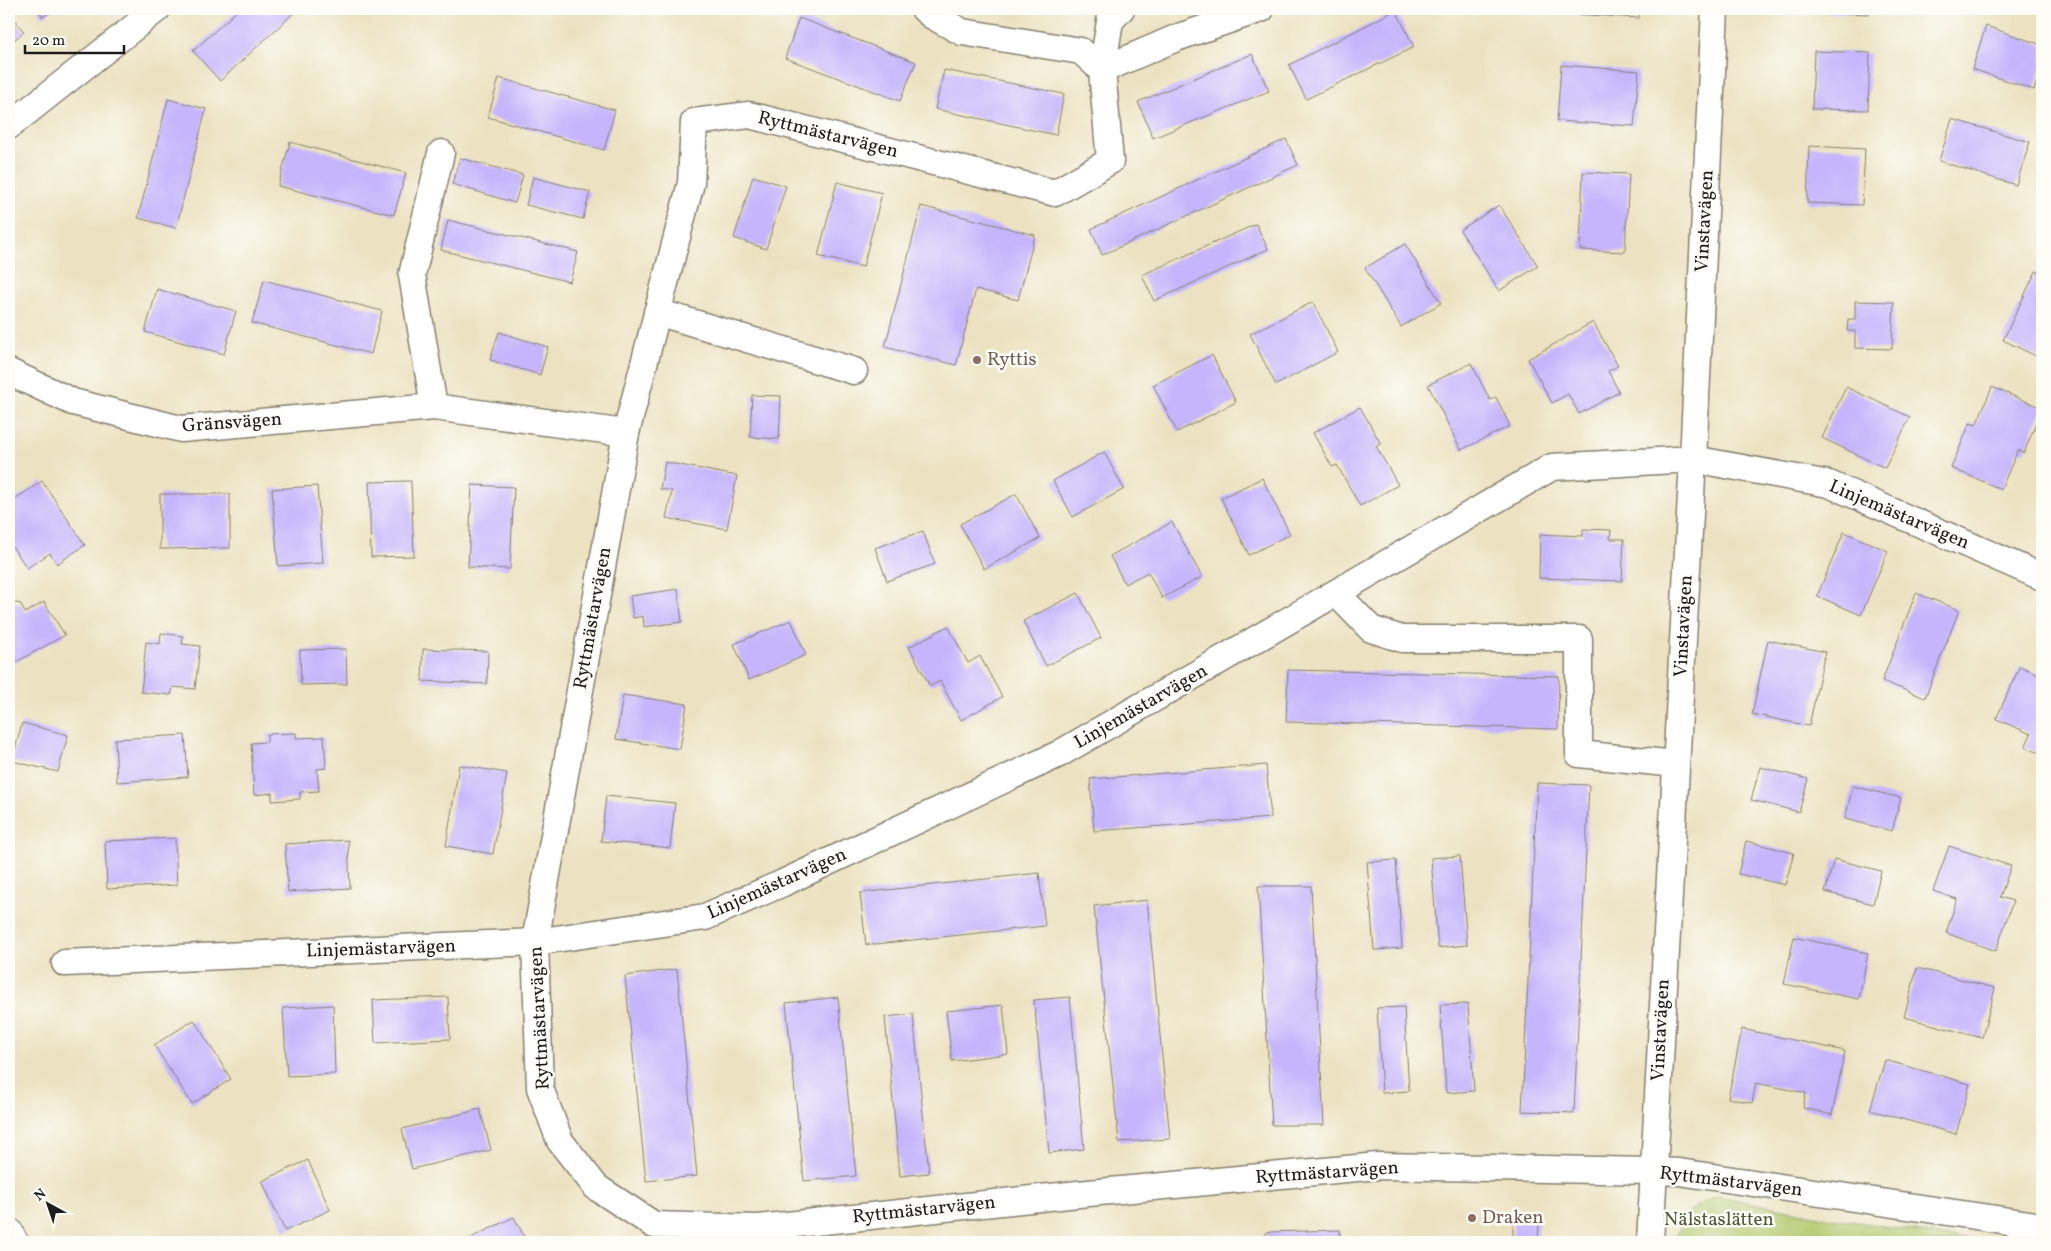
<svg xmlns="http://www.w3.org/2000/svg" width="2051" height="1251" font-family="Vollkorn,serif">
<rect width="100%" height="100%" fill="#fdfcf7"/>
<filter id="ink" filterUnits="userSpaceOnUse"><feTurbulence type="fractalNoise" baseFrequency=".02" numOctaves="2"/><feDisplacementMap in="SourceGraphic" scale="10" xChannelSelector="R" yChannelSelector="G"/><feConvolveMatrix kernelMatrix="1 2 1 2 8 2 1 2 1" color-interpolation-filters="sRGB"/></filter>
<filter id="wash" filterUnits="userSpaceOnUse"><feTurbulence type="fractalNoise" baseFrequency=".0096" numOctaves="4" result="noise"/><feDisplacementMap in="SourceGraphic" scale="20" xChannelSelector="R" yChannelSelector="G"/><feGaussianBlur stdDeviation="1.12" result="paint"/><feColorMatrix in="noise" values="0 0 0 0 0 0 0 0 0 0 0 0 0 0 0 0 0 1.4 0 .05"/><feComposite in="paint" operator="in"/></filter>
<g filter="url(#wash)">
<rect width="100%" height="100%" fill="#ece2c1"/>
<!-- green -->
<path fill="#b2c96e" stroke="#677245" d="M1717,1196L1819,1216L1984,1242H1676L1675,1239C1687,1212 1689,1208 1717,1196Z"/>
<g id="blocks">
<!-- building -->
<g fill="#c6b5fc">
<polygon points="37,9 54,9 43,17"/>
<polygon points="239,9 298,9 220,81 193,51"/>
<polygon points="1572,9 1639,9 1639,18 1571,14"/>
<polygon points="1818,9 1869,9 1869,14 1818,12"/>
<polygon points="1396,10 1414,47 1306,99 1289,65"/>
<polygon points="9,12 24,32 9,44"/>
<polygon points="799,18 916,62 900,101 785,58"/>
<polygon points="1986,26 2042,45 2042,66 2034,90 1972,69"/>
<polygon points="1814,51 1870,53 1868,110 1812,109"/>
<polygon points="1252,54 1269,91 1153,138 1138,102"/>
<polygon points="1561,65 1639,71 1634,126 1557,121"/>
<polygon points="944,70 1064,94 1056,135 935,109"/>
<polygon points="499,78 615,110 604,150 488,117"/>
<polygon points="168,99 206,109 176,228 138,218"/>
<polygon points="1952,119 2030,142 2016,185 1939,161"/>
<polygon points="1286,139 1298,165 1102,255 1091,229"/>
<polygon points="290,142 406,173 394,215 278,186"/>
<polygon points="1809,146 1865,149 1862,205 1807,203"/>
<polygon points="460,158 523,175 515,203 452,184"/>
<polygon points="1583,172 1629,174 1625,252 1580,250"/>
<polygon points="753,176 786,186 766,249 734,238"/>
<polygon points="533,177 590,192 583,219 526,205"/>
<polygon points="837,182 882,193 863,267 818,256"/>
<polygon points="1499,205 1538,266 1499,291 1460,230"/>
<polygon points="921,206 1035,235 1018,300 976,289 956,365 885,347"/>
<polygon points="448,220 578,252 570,282 441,250"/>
<polygon points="1256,224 1268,249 1154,301 1142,275"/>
<polygon points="1405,244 1441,303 1401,327 1365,268"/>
<polygon points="2036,271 2042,274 2042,359 2003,340"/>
<polygon points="264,280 382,311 371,354 252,323"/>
<polygon points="157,289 236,311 224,354 145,332"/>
<polygon points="1855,301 1894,302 1892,349 1855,348 1855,331 1847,331 1848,319 1855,319"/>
<polygon points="1313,302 1338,352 1276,385 1250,334"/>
<polygon points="1593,322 1618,366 1608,371 1619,392 1579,414 1568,394 1552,403 1528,359"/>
<polygon points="499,332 548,347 540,375 490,360"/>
<polygon points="1212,355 1236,402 1177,432 1153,385"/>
<polygon points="1471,363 1490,400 1496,397 1510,426 1461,450 1428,385"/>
<polygon points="1846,387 1910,417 1885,468 1822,438"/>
<polygon points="1992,387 2042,408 2024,453 2018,450 2001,489 1951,468 1970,423 1976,425"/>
<polygon points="752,395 781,396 779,439 750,437"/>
<polygon points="1360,407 1381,444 1376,446 1398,485 1360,506 1337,465 1332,467 1313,433"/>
<polygon points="1104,452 1124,489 1073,517 1053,481"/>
<polygon points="665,462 737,476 727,529 666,518 672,491 660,489"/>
<polygon points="1262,478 1290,534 1249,555 1221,498"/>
<polygon points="42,481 85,545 57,564 50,553 27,568 9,542 9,515 17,509 12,501"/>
<polygon points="411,481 414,556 371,557 369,482"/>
<polygon points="472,485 514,487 510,569 468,567"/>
<polygon points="317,486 323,563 278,566 272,489"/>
<polygon points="160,494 230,494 230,548 160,549"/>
<polygon points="1016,494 1040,538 984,569 960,524"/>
<polygon points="1172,522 1202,577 1162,598 1148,572 1125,584 1110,556"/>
<polygon points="1583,529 1611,530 1610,539 1624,539 1622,581 1539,578 1540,534 1583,536"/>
<polygon points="923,531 935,564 887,581 875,548"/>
<polygon points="1844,532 1888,551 1861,615 1817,596"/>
<polygon points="678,589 682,622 644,627 643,616 633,618 630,596"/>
<polygon points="1078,593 1101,638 1046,666 1023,621"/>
<polygon points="1916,593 1959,610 1925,698 1882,681"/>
<polygon points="9,602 21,604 25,613 44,602 65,635 9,666"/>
<polygon points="791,620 806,655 749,680 734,644"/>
<polygon points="948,626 968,663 980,656 1002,697 961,720 940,681 930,686 909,647"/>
<polygon points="161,633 183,636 182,644 200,646 195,689 173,687 171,695 141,692 146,642 160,644"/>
<polygon points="1768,640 1825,652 1809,726 1752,714"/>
<polygon points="346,649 347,684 301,685 300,650"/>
<polygon points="423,649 488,651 487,684 422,681"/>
<polygon points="2020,666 2042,676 2042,754 2025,747 2031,734 1996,719"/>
<polygon points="1288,670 1559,676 1558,729 1286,722"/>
<polygon points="623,695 687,704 680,749 616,739"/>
<polygon points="22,723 68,735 58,772 12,761"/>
<polygon points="296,733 296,738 324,737 326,768 317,769 319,791 300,792 300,799 272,801 272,793 254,795 251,743 267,742 267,734"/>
<polygon points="185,735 188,777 117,782 115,739"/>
<polygon points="459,765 507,773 493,854 446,846"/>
<polygon points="1266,765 1271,818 1094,831 1090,779"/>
<polygon points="1760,767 1808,779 1799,812 1751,800"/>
<polygon points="1537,783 1589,785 1574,1113 1522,1111"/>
<polygon points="1853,786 1901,798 1892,831 1845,819"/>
<polygon points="606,796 675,803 670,848 601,841"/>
<polygon points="175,838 177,885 107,889 105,841"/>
<polygon points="348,840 350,888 288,892 285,844"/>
<polygon points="1746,841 1794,853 1785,885 1738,874"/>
<polygon points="1949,846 2011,866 2000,897 2013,901 1996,951 1946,933 1957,899 1933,891"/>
<polygon points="1460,856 1467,945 1438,948 1431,858"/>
<polygon points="1834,859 1881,871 1873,904 1825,892"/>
<polygon points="1396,860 1402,948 1374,950 1367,862"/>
<polygon points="1039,873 1045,926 866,945 860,893"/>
<polygon points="1258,886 1311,886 1324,1125 1272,1125"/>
<polygon points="1147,900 1170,1139 1119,1142 1094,906"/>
<polygon points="1794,937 1868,953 1859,999 1784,984"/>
<polygon points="1917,968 1995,988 1982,1038 1904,1017"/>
<polygon points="677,969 697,1176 646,1181 625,976"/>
<polygon points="448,997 450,1039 375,1043 373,1000"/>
<polygon points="838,997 856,1176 804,1181 786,1003"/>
<polygon points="1070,997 1084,1149 1049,1153 1034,1000"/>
<polygon points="1468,1004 1474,1091 1446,1093 1440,1005"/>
<polygon points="333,1005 335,1074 287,1076 283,1008"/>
<polygon points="1003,1005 1008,1054 952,1061 946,1011"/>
<polygon points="1404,1007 1409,1091 1382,1093 1377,1008"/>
<polygon points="913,1014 929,1173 900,1176 885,1017"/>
<polygon points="194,1020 231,1079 192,1104 154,1045"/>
<polygon points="1742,1029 1845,1051 1832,1115 1803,1108 1806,1093 1756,1083 1752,1103 1728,1098"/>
<polygon points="1885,1060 1970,1084 1956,1134 1870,1110"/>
<polygon points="480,1109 491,1150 412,1169 402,1129"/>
<polygon points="308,1160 330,1210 285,1231 262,1181"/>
<polygon points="514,1217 527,1242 462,1242"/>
<polygon points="1513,1222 1539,1222 1538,1242 1513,1242"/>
<polygon points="1340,1230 1340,1242 1266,1242 1266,1232"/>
<polygon points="1179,1238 1180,1242 1160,1242 1160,1241"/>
</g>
</g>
</g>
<g filter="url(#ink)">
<use href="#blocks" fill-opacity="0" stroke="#847f6e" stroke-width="1"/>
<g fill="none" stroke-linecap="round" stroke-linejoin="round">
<defs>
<g id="minor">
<polyline points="924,9 931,15 962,32 1081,51 1102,70"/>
<polyline points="1121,9 1110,21 1102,70 1110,161 1055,193 749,115 694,122 691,183 626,433 535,942 540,1088 560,1141 596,1187 654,1225 758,1228 1078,1194 1378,1166 1653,1171 1679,1172 2042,1226"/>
<polyline points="1102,70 1176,38 1261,9"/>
<polyline points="9,126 157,9"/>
<polyline points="657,312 854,371"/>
<polyline points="9,372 73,402 181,429 434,407 412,275 441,153"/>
<polyline points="434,407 626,433"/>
<polyline points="1336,593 1371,629 1402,639 1579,639 1579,754 1676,764"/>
<polyline points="65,963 535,942 705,917 783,883 1059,754 1552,467 1693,459 1829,484 2042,577"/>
<polyline points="1650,1242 1693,459 1715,9"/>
</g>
<polyline id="secondary" points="9,1232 14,1242"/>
</defs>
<!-- minor casing -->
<use href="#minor" stroke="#847f6e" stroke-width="29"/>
<!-- secondary casing -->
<use href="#secondary" stroke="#847f6e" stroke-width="30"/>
<!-- minor -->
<use href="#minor" stroke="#fff" stroke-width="26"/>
<!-- secondary -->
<use href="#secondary" stroke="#fff" stroke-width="28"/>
</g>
</g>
<!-- markers -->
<g fill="#8d6e63" stroke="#fdfcf7" stroke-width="2">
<circle cx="977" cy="360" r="5"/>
<circle cx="1472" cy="1218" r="5"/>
</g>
<g text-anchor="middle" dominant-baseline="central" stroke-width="5" stroke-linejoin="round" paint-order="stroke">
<!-- street labels -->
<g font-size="19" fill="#1c1c1c" stroke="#fdfcf7">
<text transform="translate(828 135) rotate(14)">Ryttmästarvägen</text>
<text transform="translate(1705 221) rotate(-87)">Vinstavägen</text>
<text transform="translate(232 423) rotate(-4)">Gränsvägen</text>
<text transform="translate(1899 515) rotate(23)">Linjemästarvägen</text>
<text transform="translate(593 618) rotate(-80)">Ryttmästarvägen</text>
<text transform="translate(1684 626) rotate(-87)">Vinstavägen</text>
<text transform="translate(1141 707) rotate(-30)">Linjemästarvägen</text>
<text transform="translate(777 884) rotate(-24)">Linjemästarvägen</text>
<text transform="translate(381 949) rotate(-2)">Linjemästarvägen</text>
<text transform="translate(540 1018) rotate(-93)">Ryttmästarvägen</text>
<text transform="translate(1661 1030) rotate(-87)">Vinstavägen</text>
<text transform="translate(1327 1173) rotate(-4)">Ryttmästarvägen</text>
<text transform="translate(1731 1182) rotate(7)">Ryttmästarvägen</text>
<text transform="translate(924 1210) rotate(-6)">Ryttmästarvägen</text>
</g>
<!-- education labels -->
<g font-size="19" fill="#785e54" stroke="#fdfcf7" text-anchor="start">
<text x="987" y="360">Ryttis</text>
<text x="1482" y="1218">Draken</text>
</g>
<!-- park labels -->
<g font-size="19" fill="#505939" stroke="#fdfcf7">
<text x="1719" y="1220">Nälstaslätten</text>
</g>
</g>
<!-- margin -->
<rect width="2051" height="1251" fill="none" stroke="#fdfcf7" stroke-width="30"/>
<!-- north arrow -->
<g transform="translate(48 1204) rotate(320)" stroke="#fdfcf7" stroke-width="4" paint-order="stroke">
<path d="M0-4L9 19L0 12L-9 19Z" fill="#1c1c1c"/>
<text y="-8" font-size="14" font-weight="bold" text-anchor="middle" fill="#1c1c1c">N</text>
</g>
<!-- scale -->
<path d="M25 45v8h99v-8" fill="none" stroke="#1c1c1c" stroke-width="2.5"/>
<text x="32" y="45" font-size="15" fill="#1c1c1c" stroke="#fdfcf7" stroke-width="4" paint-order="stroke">20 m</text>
</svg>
